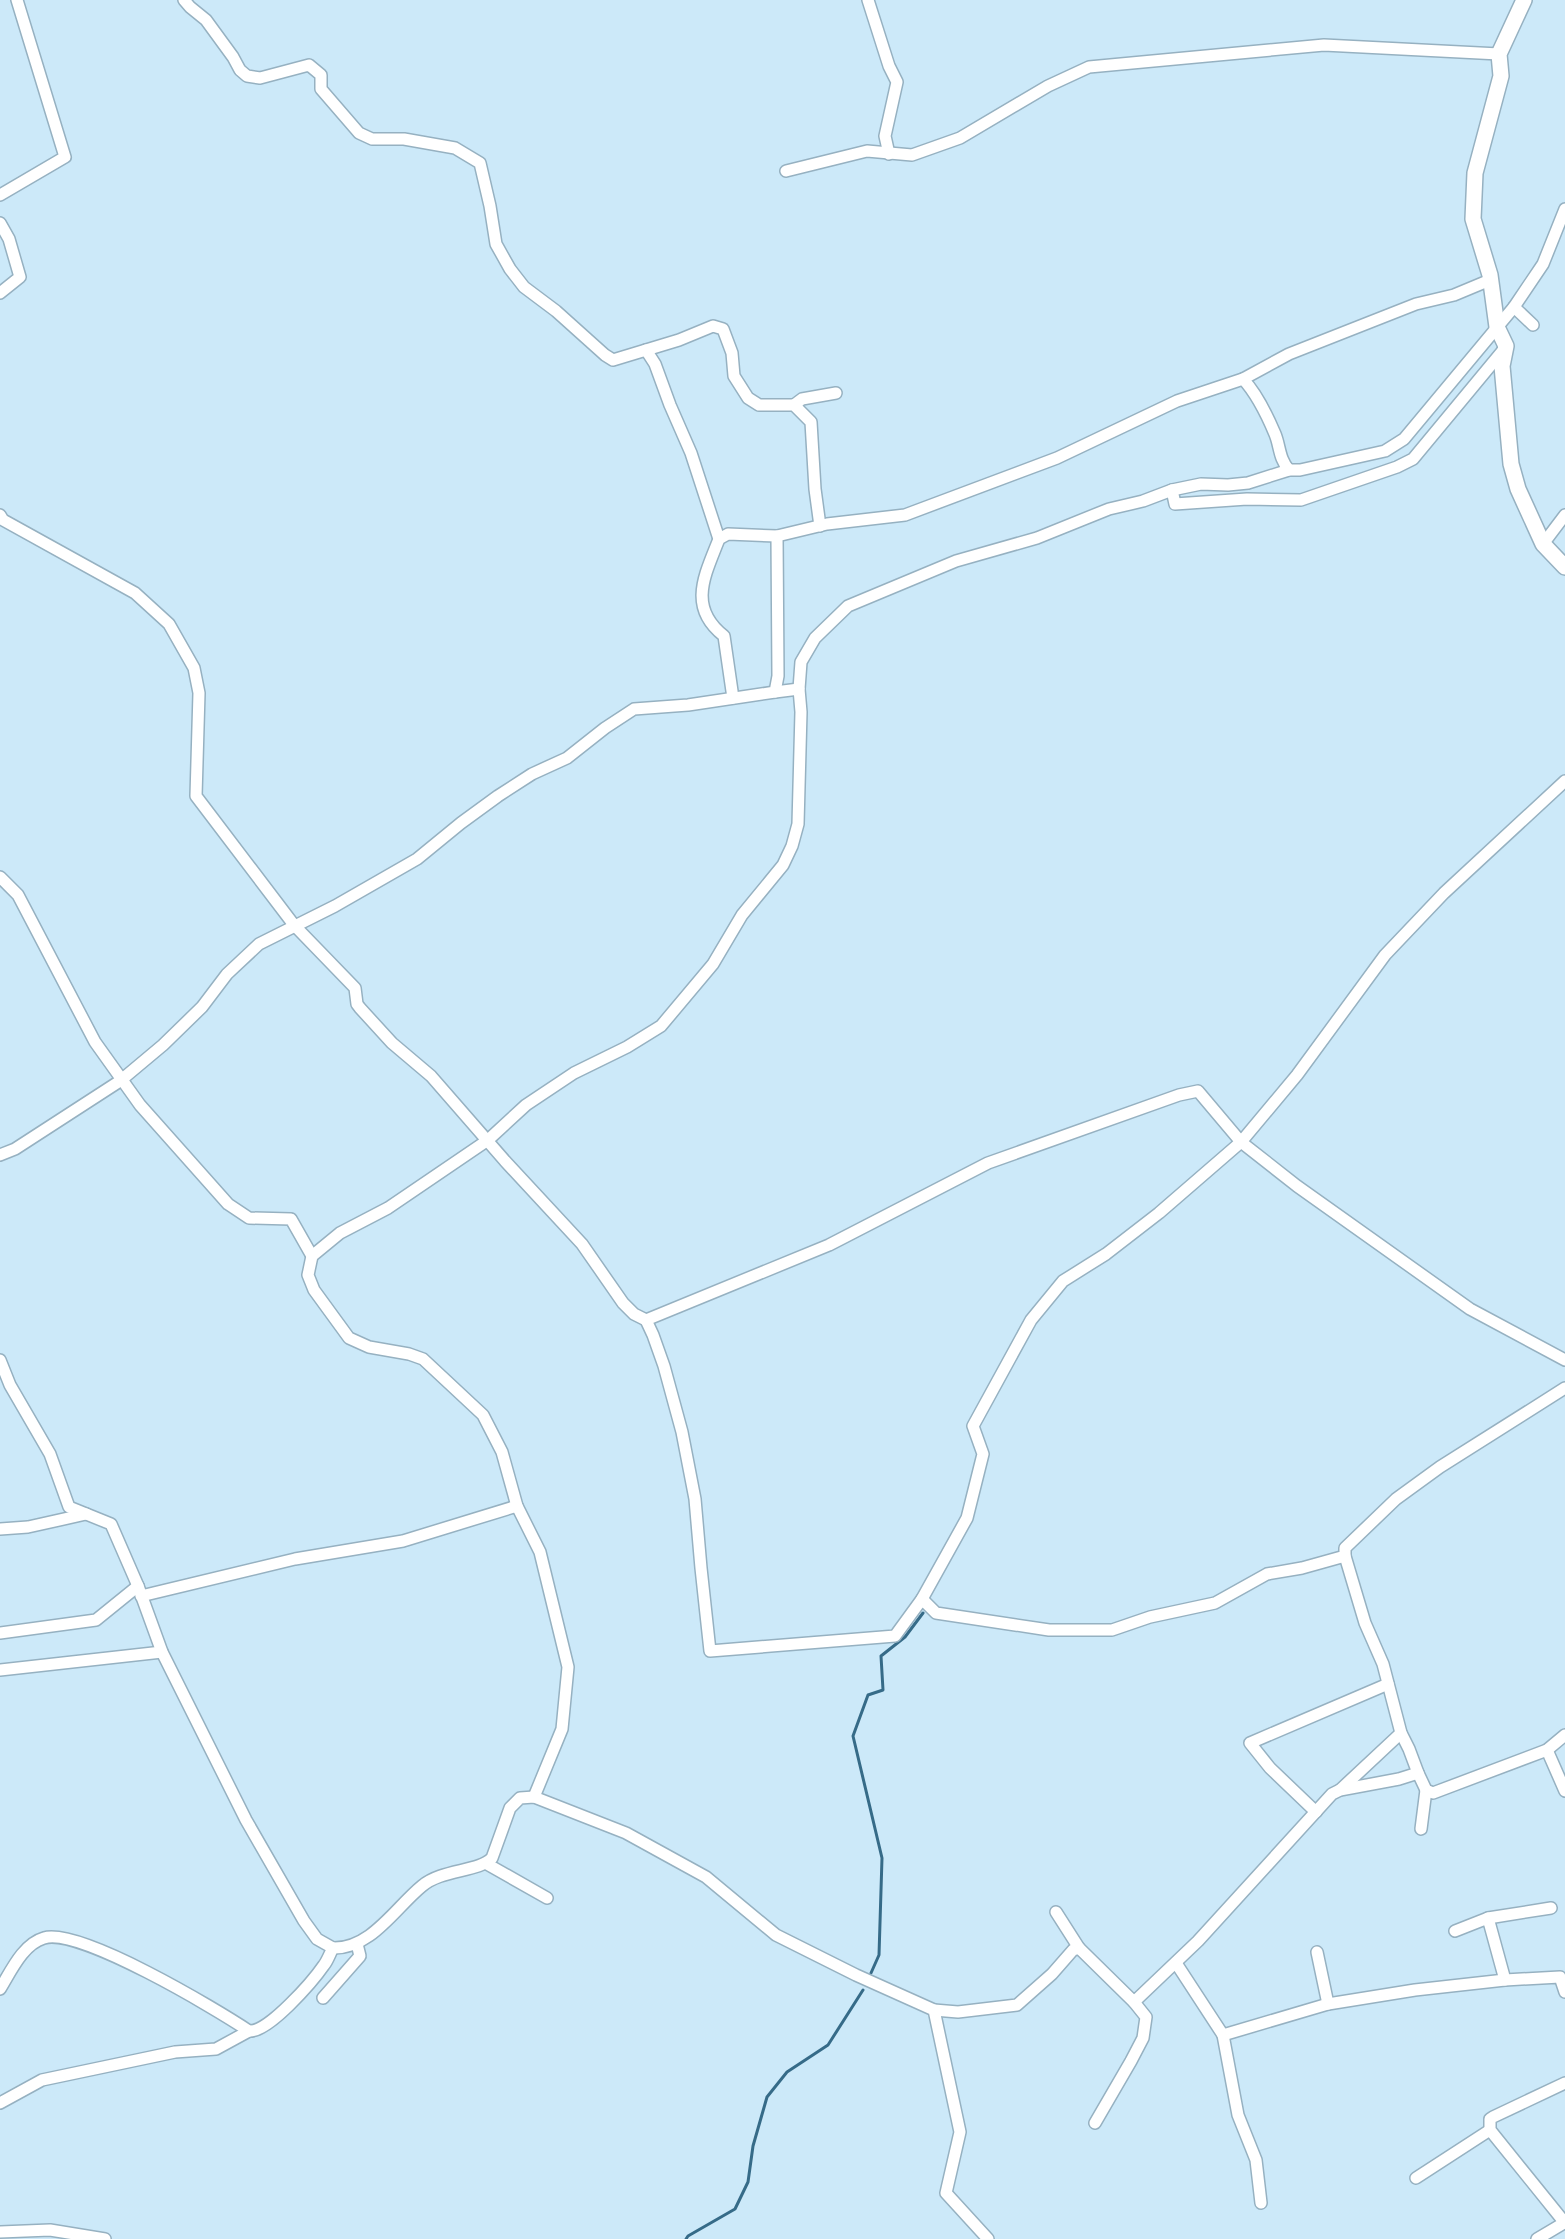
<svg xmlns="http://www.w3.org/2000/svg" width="1565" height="2239" font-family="Karla,sans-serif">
<rect width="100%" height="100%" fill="#cce9f9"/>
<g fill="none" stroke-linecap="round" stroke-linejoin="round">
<!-- stream -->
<g stroke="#366b88" stroke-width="3">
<polyline points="871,1973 879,1955 882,1858 853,1736 868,1695 883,1690 881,1656 905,1637 923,1613"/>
<polyline points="686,2239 688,2236 735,2209 748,2182 753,2146 767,2097 787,2072 828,2045 863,1990"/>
</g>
<defs>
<g id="minor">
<polyline points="184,0 190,7 206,20 233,57 240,70 247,76 260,78 309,65 321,75 321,89 359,133 372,139 404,139 455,148 480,163 490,206 496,244 510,269 524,287 556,311 605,355 613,360 679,340 713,326 723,329 732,353 734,376 748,398 759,405 794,405 811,422 815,489 820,526"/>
<polyline points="868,0 889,66 897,82 885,136 889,154"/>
<polyline points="786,171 867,151 912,155 960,138 1048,86 1089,67 1324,45 1499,54"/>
<polyline points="0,195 65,157 17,0"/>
<polyline points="0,223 9,239 20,277 0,293"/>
<polyline points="1514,307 1533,325"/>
<polyline points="646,350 655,364 670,405 691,453 719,539"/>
<polyline points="1243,379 1289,354 1416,304 1454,295 1490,280"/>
<polyline points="794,405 802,399 836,393"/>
<polyline points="1172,490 1175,504 1247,499 1301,500 1397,467 1413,459 1505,348"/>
<polyline points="0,515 3,520 135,593 169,624 194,668 199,693 196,796 294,925 355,988 357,1004 360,1008 392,1043 431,1076 505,1161 582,1244 623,1303 634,1314 646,1320 829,1245 988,1163 1179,1095 1198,1091 1241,1142 1297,1186 1470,1309 1565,1360"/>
<polyline points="1543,544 1565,515"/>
<polyline points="775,692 799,689"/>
<path d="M733,698L724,636C687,607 705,575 719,539L728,534L777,536"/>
<polyline points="0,877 18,895 95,1042 140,1105 228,1204 249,1218 291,1219 312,1256"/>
<path d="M0,1155L15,1149L120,1081L163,1045L202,1007L227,974L259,944L335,906L417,859L461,823L498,796L532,774L567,758L605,728L634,709L688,705L775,692L778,676L777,536L827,524L905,515L1057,458L1177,401L1243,379C1257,394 1267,415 1275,434C1280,446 1279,459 1289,470"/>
<polyline points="646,1320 653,1335 664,1366 682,1432 695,1499 701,1568 710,1651 895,1636 922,1599 936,1613 1049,1630 1112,1630 1150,1617 1215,1603 1267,1574 1302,1568 1345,1556 1345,1548 1396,1499 1440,1467 1565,1388"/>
<path d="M0,1360L10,1385L50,1454L69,1507L111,1524L138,1586L162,1652L246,1820L304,1921L317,1939L333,1948C330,1953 328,1960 324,1965C313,1981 268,2033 249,2031C216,2009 79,1927 44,1938C23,1944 11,1971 0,1989"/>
<polyline points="0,1529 28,1527 86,1514"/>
<polyline points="1345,1556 1365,1623 1383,1664 1401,1733 1409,1749 1418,1773"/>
<polyline points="141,1596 295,1559 403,1541 517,1506"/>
<polyline points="922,1599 967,1518 983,1454 973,1426 1031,1320 1063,1281 1106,1254 1159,1213 1241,1142 1297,1075 1385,955 1444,893 1565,781"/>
<polyline points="0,1633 96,1620 138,1586"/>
<polyline points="0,1670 162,1652"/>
<polyline points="1547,1750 1565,1791"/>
<polyline points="1340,1790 1401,1733"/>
<polyline points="534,1797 562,1729 568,1667 540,1552 517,1506 502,1452 483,1415 423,1359 409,1354 369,1347 349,1338 314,1290 308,1275 312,1256 340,1233 388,1208 488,1140 526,1105 574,1073 627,1047 661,1026 713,964 742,915 783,865 792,846 798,824 801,712 799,689 801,662 815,638 848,606 956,561 1037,538 1109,509 1143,501 1172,490 1201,484 1228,485 1248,483 1289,470 1300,470 1385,451 1404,439 1514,307 1543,264 1565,209"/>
<polyline points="1316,1812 1270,1768 1250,1743 1388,1684"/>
<polyline points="1421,1829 1426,1790"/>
<polyline points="487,1864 547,1898"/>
<polyline points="1056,1912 1079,1948"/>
<polyline points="1488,1918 1551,1908"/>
<polyline points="1455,1931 1488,1918 1505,1980 1560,1977 1565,1992"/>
<path d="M333,1948C371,1949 395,1908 422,1886C442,1869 479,1872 492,1858L510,1808L520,1798L534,1797L626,1833L706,1877L776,1935L856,1975L934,2010L960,2132L946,2193L988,2239"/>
<polyline points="1317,1952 1328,2004 1415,1990 1505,1980"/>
<polyline points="1176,1963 1223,2035 1328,2004"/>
<polyline points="323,1998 360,1956 357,1944"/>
<polyline points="934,2010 958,2012 1017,2005 1052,1974 1073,1950 1079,1948 1134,2002 1198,1941 1332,1794 1340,1790 1399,1779 1418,1773 1426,1790 1433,1793 1547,1750 1565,1735"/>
<polyline points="1223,2035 1238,2115 1256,2160 1261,2203"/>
<polyline points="1565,2083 1493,2117 1490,2119 1490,2130 1565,2223"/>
<polyline points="0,2103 42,2080 175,2052 216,2049 249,2031"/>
<polyline points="1095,2123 1131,2061 1143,2038 1146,2017 1134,2002"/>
<polyline points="1416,2178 1490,2130"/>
<polyline points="0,2232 50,2230 105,2239"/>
<polyline points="1537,2239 1564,2223"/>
</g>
<polyline id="secondary" points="1524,0 1499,54 1501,76 1475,173 1473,219 1490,275 1497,327 1506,346 1502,366 1511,464 1518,489 1543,544 1565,567"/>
</defs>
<!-- minor casing -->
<use href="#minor" stroke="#96b1c1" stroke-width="14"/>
<!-- secondary casing -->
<use href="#secondary" stroke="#96b1c1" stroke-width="18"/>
<!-- minor -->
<use href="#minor" stroke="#fff" stroke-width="11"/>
<!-- secondary -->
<use href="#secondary" stroke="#fff" stroke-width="15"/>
</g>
</svg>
